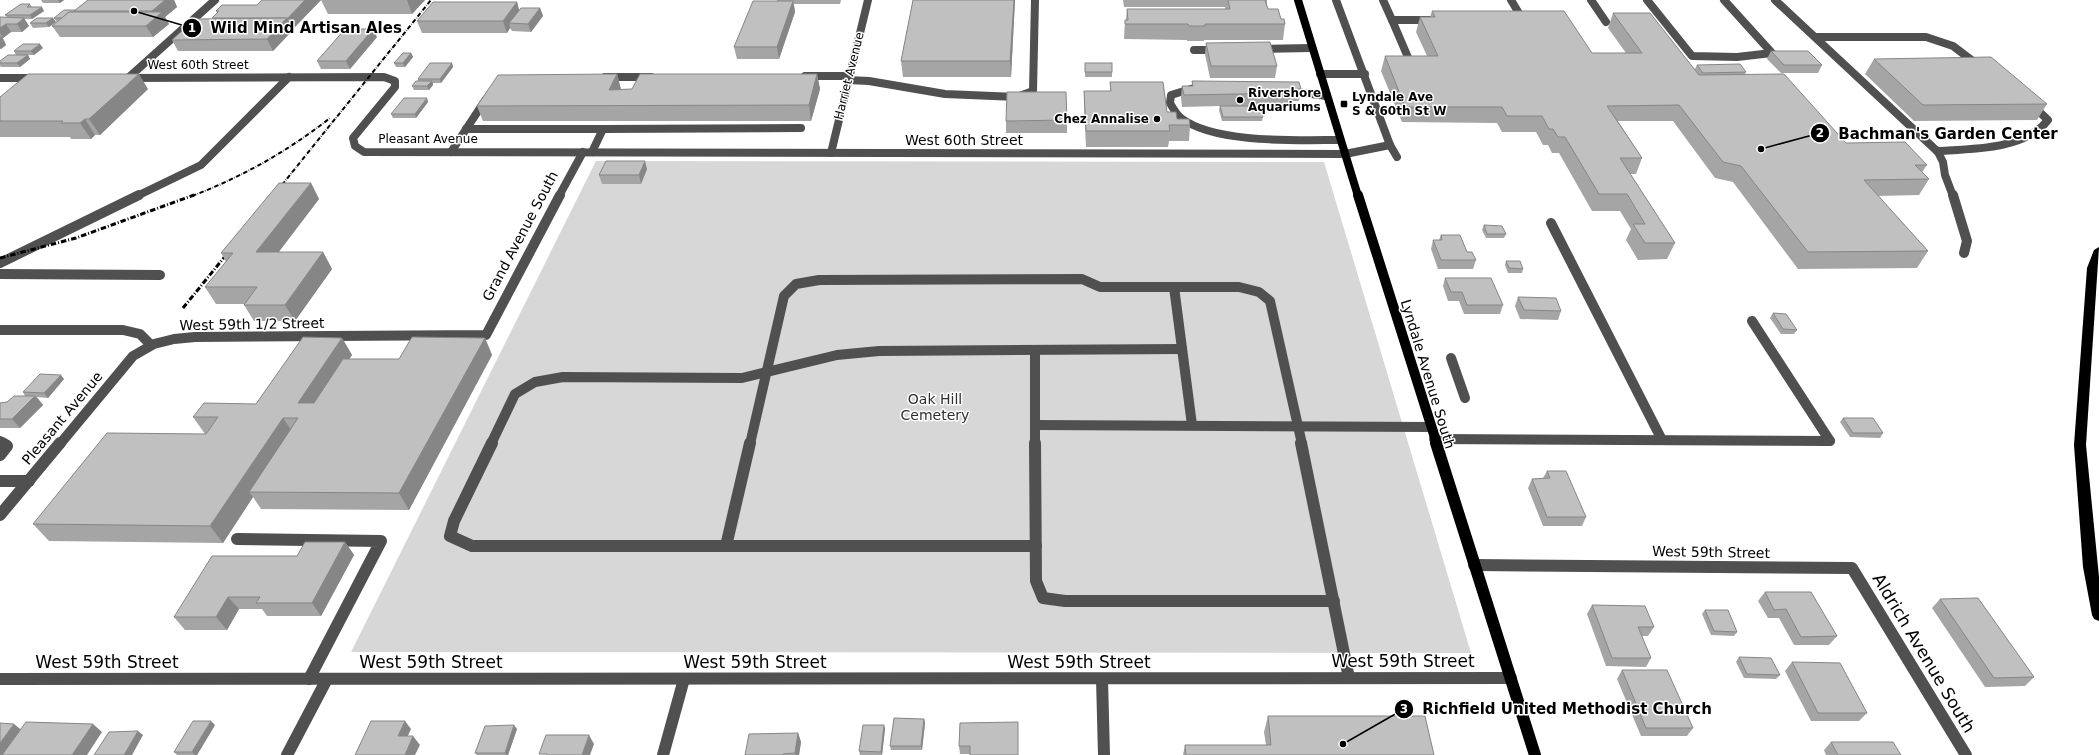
<svg xmlns="http://www.w3.org/2000/svg" width="2099" height="755" font-family="'DejaVu Sans',sans-serif">
<rect width="100%" height="100%" fill="#fff"/>
<!-- green -->
<polygon fill="#d7d7d7" points="596,161 1324,162 1471,653 351,652"/>
<g fill="none" stroke-linecap="round" stroke-linejoin="round">
<!-- minor-far2 -->
<g stroke="#505050" stroke-width="8">
<polyline points="1336,0 1390,145 1397,157"/>
<polyline points="1383,0 1392,20"/>
<polyline points="1511,0 1523,20"/>
<polyline points="1591,0 1606,22"/>
<polyline points="1647,0 1692,56 1737,57 1772,53 1724,0"/>
<polyline points="1775,0 1938,152 1943,162 1945,175 1953,196"/>
<polyline points="1816,37 1926,37 1953,46 1978,65"/>
<polyline points="1258,49 1312,48"/>
<polyline points="1194,50 1218,50"/>
<polyline points="1410,62 1392,20 1433,20"/>
<polyline points="1320,74 1365,74"/>
<polyline points="805,76 849,76"/>
<polyline points="605,77 651,77"/>
<polyline points="0,78 36,78"/>
<polyline points="128,78 384,77 395,81 395,87 353,138 355,146 364,152 1345,154 1390,145"/>
<polyline points="128,78 215,0"/>
<polyline points="848,80 869,81 945,94 1017,97 1033,91 1035,0"/>
<path d="M1194,88L1171,95L1170,103C1173,108 1176,114 1181,118C1215,144 1298,140 1340,140"/>
<polyline points="1288,91 1327,96"/>
<polyline points="466,129 603,129 592,152"/>
<polyline points="603,129 801,128"/>
<path d="M1937,151C1971,149 2025,150 2048,120L2031,104"/>
<polyline points="451,152 486,99"/>
<polyline points="831,153 868,0"/>
<polyline points="137,196 201,165 289,77"/>
<polyline points="559,196 583,152"/>
</g>
<!-- minor-far1 -->
<g stroke="#505050" stroke-width="10">
<polyline points="1953,195 1967,241 1964,253"/>
<polyline points="1551,223 1662,440"/>
<polyline points="0,263 139,195"/>
<polyline points="0,274 160,275"/>
<polyline points="1174,287 1192,425"/>
<polyline points="1752,321 1830,441"/>
<polyline points="0,330 123,330 140,334 151,345"/>
<polyline points="1035,350 1035,444"/>
<polyline points="1451,358 1465,398"/>
<polyline points="1036,425 1431,427"/>
<polyline points="1434,439 1830,441"/>
<polyline points="0,441 4,444"/>
<polyline points="60,444 133,356 154,344 174,339 195,337 486,335 560,195"/>
<polyline points="491,444 515,394 535,382 563,377 742,378 837,355 879,351 1182,349"/>
<polyline points="750,444 784,296 796,284 819,280 1082,279 1100,287 1239,287 1259,292 1270,301 1302,444"/>
</g>
<!-- minor -->
<g stroke="#505050" stroke-width="12">
<polyline points="492,443 454,521 450,536 472,546 1036,546"/>
<polyline points="1035,443 1036,581 1043,598 1065,601 1334,601"/>
<polyline points="1301,443 1349,678"/>
<polyline points="0,455 7,446 2,443"/>
<polyline points="0,481 29,481"/>
<polyline points="0,515 60,443"/>
<polyline points="237,539 381,541 309,679"/>
<polyline points="726,546 750,443"/>
<polyline points="1474,565 1852,568 1966,755"/>
<polyline points="0,679 1511,678"/>
<polyline points="1102,679 1104,755"/>
<polyline points="287,755 327,679"/>
<polyline points="663,755 684,679"/>
</g>
<!-- major-far2 -->
<polyline stroke="#000" stroke-width="8" points="1298,0 1358,196"/>
<!-- major-far1 -->
<polyline stroke="#000" stroke-width="10" points="1358,195 1437,444"/>
<!-- major -->
<polyline stroke="#000" stroke-width="12" points="1436,443 1535,755"/>
<!-- highway -->
<polygon fill="#000" fill-rule="evenodd" points="2099,247 2086,445 2099,577 2099,621 2094,619 2092,615 2083,567 2074,445 2087,268 2094,250"/>
<!-- rail-far1 -->
<g stroke="#000" stroke-width="2" stroke-dasharray="4.5 1.5 0.5 1.5" stroke-linecap="butt">
<polyline points="277,191 431,0"/>
<path d="M192,196C242,177 288,151 330,118"/>
</g>
<!-- rail -->
<g stroke="#000" stroke-width="3" stroke-dasharray="5.5 2 1 2" stroke-linecap="butt">
<polyline points="0,258 76,238 194,195"/>
<polyline points="183,308 231,249"/>
</g>
</g>
<!-- wall -->
<g fill="#a5a5a5">
<polygon points="41,0 64,0 60,3 43,3"/>
<polygon points="88,0 174,0 177,7 165,17 169,24 153,37 60,37 52,26 57,22 54,18 75,10"/>
<polygon points="321,0 293,29 292,29 293,30 273,51 178,51 172,40 212,19 212,18 217,13 216,11 257,5"/>
<polygon points="321,0 425,0 412,14 328,14"/>
<polygon points="777,0 841,0 840,4 794,4 795,12 779,59 737,59 734,47 777,1"/>
<polygon points="913,0 1015,0 1011,77 903,77 901,61"/>
<polygon points="1123,0 1267,0 1267,5 1268,9 1281,19 1285,24 1283,40 1204,40 1204,41 1187,41 1187,40 1124,39 1125,20 1126,20 1127,9 1225,9 1225,7 1124,7"/>
<polygon points="517,2 519,10 540,8 543,16 531,32 512,31 510,28 507,33 422,33 417,21"/>
<polygon points="30,4 32,7 44,11 32,19 24,19 29,26 22,32 11,32 3,38 2,38 6,45 1,49 0,49 0,17 7,17 5,15"/>
<polygon points="1432,11 1592,53 1626,53 1608,28 1613,13 1695,69 1697,65 1746,72 1745,74 1846,143 1927,165 1922,172 1929,179 1919,195 1878,196 1928,251 1917,268 1798,269 1733,182 1715,178 1673,121 1618,121 1642,158 1636,174 1630,174 1675,243 1667,259 1638,260 1626,240 1631,229 1620,211 1592,211 1559,153 1552,153 1548,145 1543,145 1536,132 1502,132 1497,123 1402,122 1381,71 1385,56 1427,56 1416,32 1420,17 1430,17"/>
<polygon points="53,18 56,22 49,27 33,28 30,23"/>
<polygon points="377,37 350,69 321,69 317,61"/>
<polygon points="1206,43 1277,66 1275,78 1210,78 1205,54"/>
<polygon points="43,48 34,55 28,55 30,59 20,67 1,67 0,66 0,61 16,55 14,51"/>
<polygon points="1771,51 1822,65 1818,73 1781,73 1767,59"/>
<polygon points="411,53 413,57 405,67 396,67 394,63"/>
<polygon points="1874,59 2047,104 2037,120 1914,121 1865,74"/>
<polygon points="452,63 453,67 441,83 433,83 433,85 429,90 414,90 412,86 418,81 418,79"/>
<polygon points="1085,63 1112,72 1112,77 1085,77"/>
<polygon points="617,74 621,89 632,89 817,74 820,89 811,121 483,121 477,106"/>
<polygon points="1192,81 1301,89 1299,101 1290,101 1290,105 1252,106 1263,117 1262,121 1222,121 1219,110 1220,106 1182,107 1181,98 1182,86 1192,86"/>
<polygon points="1110,82 1167,112 1177,119 1190,125 1189,141 1169,141 1168,147 1086,147 1084,106 1084,91 1110,91"/>
<polygon points="148,89 100,135 95,135 91,139 71,139 70,137 0,137 0,97"/>
<polygon points="428,102 416,118 393,118 391,114"/>
<polygon points="1067,120 1067,133 1006,133 1006,121"/>
<polygon points="647,169 641,184 602,184 599,175"/>
<polygon points="311,183 319,199 278,252 323,252 332,269 295,321 254,321 244,305 244,304 216,304 205,287 226,262 221,253"/>
<polygon points="1484,225 1506,234 1504,238 1486,238 1482,230"/>
<polygon points="1441,235 1467,252 1476,260 1473,269 1438,269 1431,249 1433,240 1439,240"/>
<polygon points="1506,261 1523,269 1522,273 1508,273 1505,265"/>
<polygon points="1445,278 1503,305 1500,314 1464,314 1459,301 1448,301 1443,286"/>
<polygon points="1518,297 1561,311 1558,320 1520,319 1515,306"/>
<polygon points="1773,313 1797,330 1794,334 1781,334 1770,318"/>
<polygon points="342,338 352,355 349,359 399,359 485,338 492,355 409,510 261,509 253,497 223,543 49,541 33,524 205,434 193,417 256,404"/>
<polygon points="64,379 48,398 37,397 43,405 20,428 0,428 0,403 7,402 25,396 23,392"/>
<polygon points="1843,418 1883,433 1880,438 1850,437 1840,422"/>
<polygon points="1547,471 1586,517 1582,526 1543,526 1528,488 1532,479 1543,478"/>
<polygon points="345,542 354,555 321,616 267,616 262,609 239,609 227,630 185,630 174,617 297,556"/>
<polygon points="1765,592 1837,636 1829,645 1794,645 1779,618 1768,618 1758,601"/>
<polygon points="1940,599 2034,677 2025,686 1985,687 1932,608"/>
<polygon points="1592,605 1654,627 1648,636 1642,636 1651,658 1646,667 1606,666 1587,614"/>
<polygon points="1705,610 1737,632 1734,636 1711,635 1702,614"/>
<polygon points="1739,657 1780,675 1776,679 1744,678 1736,662"/>
<polygon points="1792,662 1867,713 1859,721 1811,721 1785,671"/>
<polygon points="1622,670 1693,728 1687,736 1641,736 1617,679"/>
<polygon points="1268,716 1434,755 1183,755 1185,745 1266,745 1264,732"/>
<polygon points="924,719 925,723 922,750 891,750 890,746"/>
<polygon points="1018,722 1018,755 970,755 970,754 960,754 959,746"/>
<polygon points="215,725 197,755 177,755 174,752"/>
<polygon points="884,725 885,729 882,755 860,755 859,751"/>
<polygon points="517,729 508,755 477,755 475,753"/>
<polygon points="798,733 801,742 799,755 745,755"/>
<polygon points="1831,742 1901,755 1826,755 1824,750"/>
</g>
<!-- shaded-wall -->
<g fill="#868686">
<polygon points="58,0 64,0 60,3"/>
<polygon points="165,0 174,0 177,7 165,17 169,24 153,37 146,26 156,17 152,11"/>
<polygon points="305,0 321,0 293,29 288,18"/>
<polygon points="407,0 425,0 412,14"/>
<polygon points="1014,0 1015,0 1011,77 1010,61"/>
<polygon points="793,1 795,12 779,59 777,47"/>
<polygon points="517,2 520,14 509,23 510,28 507,33 503,21"/>
<polygon points="42,7 44,11 32,19 30,15"/>
<polygon points="540,8 543,16 531,32 528,24"/>
<polygon points="24,18 29,26 22,32 17,24"/>
<polygon points="53,18 56,22 49,27 46,23"/>
<polygon points="287,18 293,30 273,51 267,39"/>
<polygon points="6,24 11,32 3,38 0,33 0,28"/>
<polygon points="373,29 377,37 350,69 346,61"/>
<polygon points="1,36 4,40 0,43 0,37"/>
<polygon points="4,40 6,45 1,49 0,47 0,43"/>
<polygon points="40,44 43,48 34,55 31,51"/>
<polygon points="411,53 413,57 405,67 403,63"/>
<polygon points="28,55 30,59 20,67 17,63"/>
<polygon points="452,63 453,67 441,83 440,79"/>
<polygon points="139,74 148,89 100,135 89,119"/>
<polygon points="617,74 621,90 609,90"/>
<polygon points="817,74 820,89 811,121 809,105"/>
<polygon points="432,81 433,85 429,90 427,86"/>
<polygon points="427,98 428,102 416,118 415,114"/>
<polygon points="85,119 95,135 91,139 80,123"/>
<polygon points="645,161 647,169 641,184 639,175"/>
<polygon points="311,183 319,199 266,269 256,252"/>
<polygon points="323,252 332,269 295,321 285,305"/>
<polygon points="342,338 352,355 309,420 298,403"/>
<polygon points="485,338 492,355 409,510 399,493"/>
<polygon points="61,375 64,379 48,398 44,393"/>
<polygon points="35,396 43,405 20,428 12,419"/>
<polygon points="283,418 294,434 249,492 253,497 223,543 210,526"/>
<polygon points="345,542 354,555 321,616 312,603"/>
<polygon points="228,597 239,609 227,630 216,617"/>
<polygon points="924,719 925,723 922,750 921,746"/>
<polygon points="211,721 215,725 197,755 195,755 192,752"/>
<polygon points="405,721 411,729 404,744 398,736"/>
<polygon points="14,724 24,732 7,755 0,755 0,743"/>
<polygon points="93,724 102,732 87,755 72,755"/>
<polygon points="514,725 517,729 508,755 506,755 505,753"/>
<polygon points="884,725 885,729 882,755 881,752"/>
<polygon points="138,731 143,735 132,755 124,755"/>
<polygon points="798,733 801,742 799,755 796,755 795,753"/>
<polygon points="589,735 594,744 590,755 582,755"/>
<polygon points="413,736 420,745 415,755 405,755"/>
</g>
<!-- building -->
<g fill="#c0c0c0" stroke="#868686">
<polygon points="88,0 165,0 152,11 74,11"/>
<polygon points="262,0 305,0 288,18 212,18 219,11 216,11 222,5 257,5"/>
<polygon points="913,0 1014,0 1010,61 901,61"/>
<polygon points="1228,0 1265,0 1268,9 1278,9 1281,19 1284,19 1285,24 1205,24 1205,26 1189,26 1188,24 1125,24 1125,20 1128,20 1127,9 1230,9"/>
<polygon points="753,1 793,1 777,47 734,47"/>
<polygon points="433,2 517,2 503,21 417,21"/>
<polygon points="21,4 30,4 27,7 42,7 30,15 5,15"/>
<polygon points="521,8 540,8 528,24 509,23"/>
<polygon points="64,10 75,10 74,11 75,12 69,12 62,18 54,18"/>
<polygon points="1432,11 1564,11 1592,53 1642,53 1613,13 1650,13 1699,75 1784,74 1846,143 1905,142 1927,165 1915,165 1929,179 1864,180 1928,251 1808,252 1741,166 1723,162 1679,105 1607,106 1642,158 1620,158 1675,243 1645,243 1633,224 1645,224 1627,194 1599,194 1565,137 1558,137 1553,129 1549,129 1542,116 1507,116 1502,107 1405,107 1385,56 1438,56 1420,17 1435,17"/>
<polygon points="69,12 162,12 146,26 52,26"/>
<polygon points="0,17 24,18 17,24 6,24 0,28"/>
<polygon points="37,18 53,18 46,23 30,23"/>
<polygon points="287,18 267,39 172,40 195,19"/>
<polygon points="345,29 373,29 346,61 317,61"/>
<polygon points="1270,42 1277,66 1211,66 1206,43"/>
<polygon points="23,44 40,44 31,51 14,51"/>
<polygon points="1771,51 1808,51 1822,65 1784,65"/>
<polygon points="403,53 411,53 403,63 394,63"/>
<polygon points="8,55 28,55 17,63 0,63 0,61"/>
<polygon points="1991,57 2047,104 1923,105 1874,59"/>
<polygon points="430,63 452,63 440,79 418,79"/>
<rect x="1085" y="63" width="27" height="9"/>
<polygon points="1740,64 1746,72 1703,73 1697,65"/>
<polygon points="28,74 139,74 89,119 85,119 80,123 61,123 63,121 0,121 0,97"/>
<polygon points="617,74 609,90 632,89 640,74 817,74 809,105 477,106 498,75"/>
<polygon points="416,81 432,81 427,86 412,86"/>
<polygon points="1192,81 1299,82 1301,89 1291,89 1292,93 1184,95 1182,86 1193,86"/>
<polygon points="1110,82 1163,82 1167,112 1176,112 1177,119 1189,119 1190,125 1169,125 1170,131 1086,131 1084,91 1111,91"/>
<polygon points="1007,92 1066,92 1067,120 1006,121"/>
<polygon points="404,98 427,98 415,114 391,114"/>
<polygon points="1220,106 1260,106 1263,117 1223,117"/>
<polygon points="606,161 645,161 639,175 599,175"/>
<polygon points="279,183 311,183 256,252 323,252 285,305 244,305 257,287 205,287 233,253 221,253"/>
<polygon points="1484,225 1502,226 1506,234 1487,234"/>
<polygon points="1441,235 1460,235 1467,252 1472,252 1476,260 1441,260 1433,240 1442,240"/>
<polygon points="1506,261 1520,261 1523,269 1509,268"/>
<polygon points="1445,278 1491,278 1503,305 1467,305 1462,292 1451,292"/>
<polygon points="1518,297 1556,298 1561,311 1524,310"/>
<polygon points="1773,313 1786,314 1797,330 1783,329"/>
<polygon points="303,337 342,338 298,403 314,403 343,359 399,359 412,337 485,338 399,493 249,492 298,418 283,418 210,526 33,524 107,433 206,434 218,417 193,417 204,403 256,404"/>
<polygon points="40,374 61,375 44,393 23,392"/>
<polygon points="14,396 35,396 12,419 0,419 0,403 7,402"/>
<polygon points="1843,418 1873,418 1883,433 1853,433"/>
<polygon points="1547,471 1566,471 1586,517 1547,517 1532,479 1550,478"/>
<polygon points="305,542 345,542 312,603 256,603 260,597 228,597 216,617 174,617 212,556 297,556"/>
<polygon points="1765,592 1811,592 1837,636 1801,637 1786,609 1774,610"/>
<polygon points="1978,598 2034,677 1994,678 1940,599"/>
<polygon points="1592,605 1645,606 1654,627 1638,627 1651,658 1612,658"/>
<polygon points="1705,610 1728,610 1737,632 1714,631"/>
<polygon points="1739,657 1771,658 1780,675 1747,674"/>
<polygon points="1792,662 1840,663 1867,713 1818,713"/>
<polygon points="1622,670 1667,670 1693,728 1646,728"/>
<polygon points="1268,716 1425,716 1434,755 1186,755 1185,745 1271,745"/>
<polygon points="894,718 924,719 921,746 890,746"/>
<polygon points="193,721 211,721 192,752 174,752"/>
<polygon points="371,721 405,721 398,736 413,736 405,755 355,755"/>
<polygon points="26,722 93,724 72,755 2,755"/>
<polygon points="1018,722 1018,755 970,755 970,746 959,746 960,723"/>
<polygon points="0,723 14,724 0,743"/>
<polygon points="514,725 505,753 475,753 485,726"/>
<polygon points="863,725 884,725 881,752 859,751"/>
<polygon points="138,731 124,755 94,755 109,732"/>
<polygon points="798,733 795,753 783,754 783,755 745,755 749,734"/>
<polygon points="546,735 589,735 582,755 547,755 547,754 539,754"/>
<polygon points="1831,742 1893,742 1901,755 1838,755"/>
</g>
<!-- markers -->
<g fill="#000" stroke="#fff" stroke-width="1.5">
<circle cx="1240" cy="100" r="4"/>
<rect x="1340" y="100" width="8" height="8" rx="2"/>
<circle cx="1157" cy="119" r="4"/>
</g>
<g text-anchor="middle" dominant-baseline="central" stroke-width="3" stroke-linejoin="round" paint-order="stroke">
<!-- far-street labels -->
<g font-size="12" fill="#000" stroke="#fff">
<text x="198" y="65">West 60th Street</text>
<text transform="translate(849 76) rotate(-76)">Harriet Avenue</text>
<text x="428" y="139">Pleasant Avenue</text>
</g>
<!-- far-poi labels -->
<g font-size="12" font-weight="bold" fill="#000" stroke="#fff" text-anchor="start">
<text x="1248" y="93">Rivershore<tspan x="1248" dy="14">Aquariums</tspan></text>
<text x="1352" y="97">Lyndale Ave<tspan x="1352" dy="14">S &amp; 60th St W</tspan></text>
<text x="1149" y="119" text-anchor="end">Chez Annalise</text>
</g>
<!-- street labels -->
<g font-size="14" fill="#000" stroke="#fff">
<text x="964" y="140">West 60th Street</text>
<text transform="translate(520 236) rotate(-62)">Grand Avenue South</text>
<text transform="translate(252 324) rotate(-1)">West 59th 1/2 Street</text>
<text transform="translate(1428 374) rotate(73)">Lyndale Avenue South</text>
<text transform="translate(62 418) rotate(-50)">Pleasant Avenue</text>
<text transform="translate(1711 552) rotate(1)">West 59th Street</text>
</g>
<!-- park labels -->
<g font-size="14" fill="#2e2e2e" stroke="#fff">
<text x="935" y="399">Oak Hill<tspan x="935" dy="16">Cemetery</tspan></text>
</g>
<!-- near-street labels -->
<g font-size="17" fill="#000" stroke="#fff">
<text transform="translate(1924 653) rotate(59)">Aldrich Avenue South</text>
<text x="1403" y="661">West 59th Street</text>
<text x="107" y="662">West 59th Street</text>
<text x="431" y="662">West 59th Street</text>
<text x="755" y="662">West 59th Street</text>
<text x="1079" y="662">West 59th Street</text>
</g>
</g>
<!-- callouts -->
<path fill="none" stroke="#000" stroke-width="1.5" d="M134 11L192 28M1761 149L1820 133M1343 744L1404 709"/>
<g fill="#000" stroke="#fff" stroke-width="1.5">
<circle cx="134" cy="11" r="4"/>
<circle cx="1761" cy="149" r="4"/>
<circle cx="1343" cy="744" r="4"/>
<circle cx="192" cy="28" r="10"/>
<circle cx="1820" cy="133" r="10"/>
<circle cx="1404" cy="709" r="10"/>
</g>
<g font-size="12" text-anchor="middle" font-weight="bold" fill="#fff">
<text x="192" y="32">1</text>
<text x="1820" y="137">2</text>
<text x="1404" y="713">3</text>
</g>
<g font-size="15" text-anchor="middle" font-weight="bold" fill="#000" stroke="#fff" stroke-width="3" stroke-linejoin="round" paint-order="stroke">
<text x="306" y="33">Wild Mind Artisan Ales</text>
<text x="1948" y="139">Bachman's Garden Center</text>
<text x="1567" y="714">Richfield United Methodist Church</text>
</g>
</svg>
